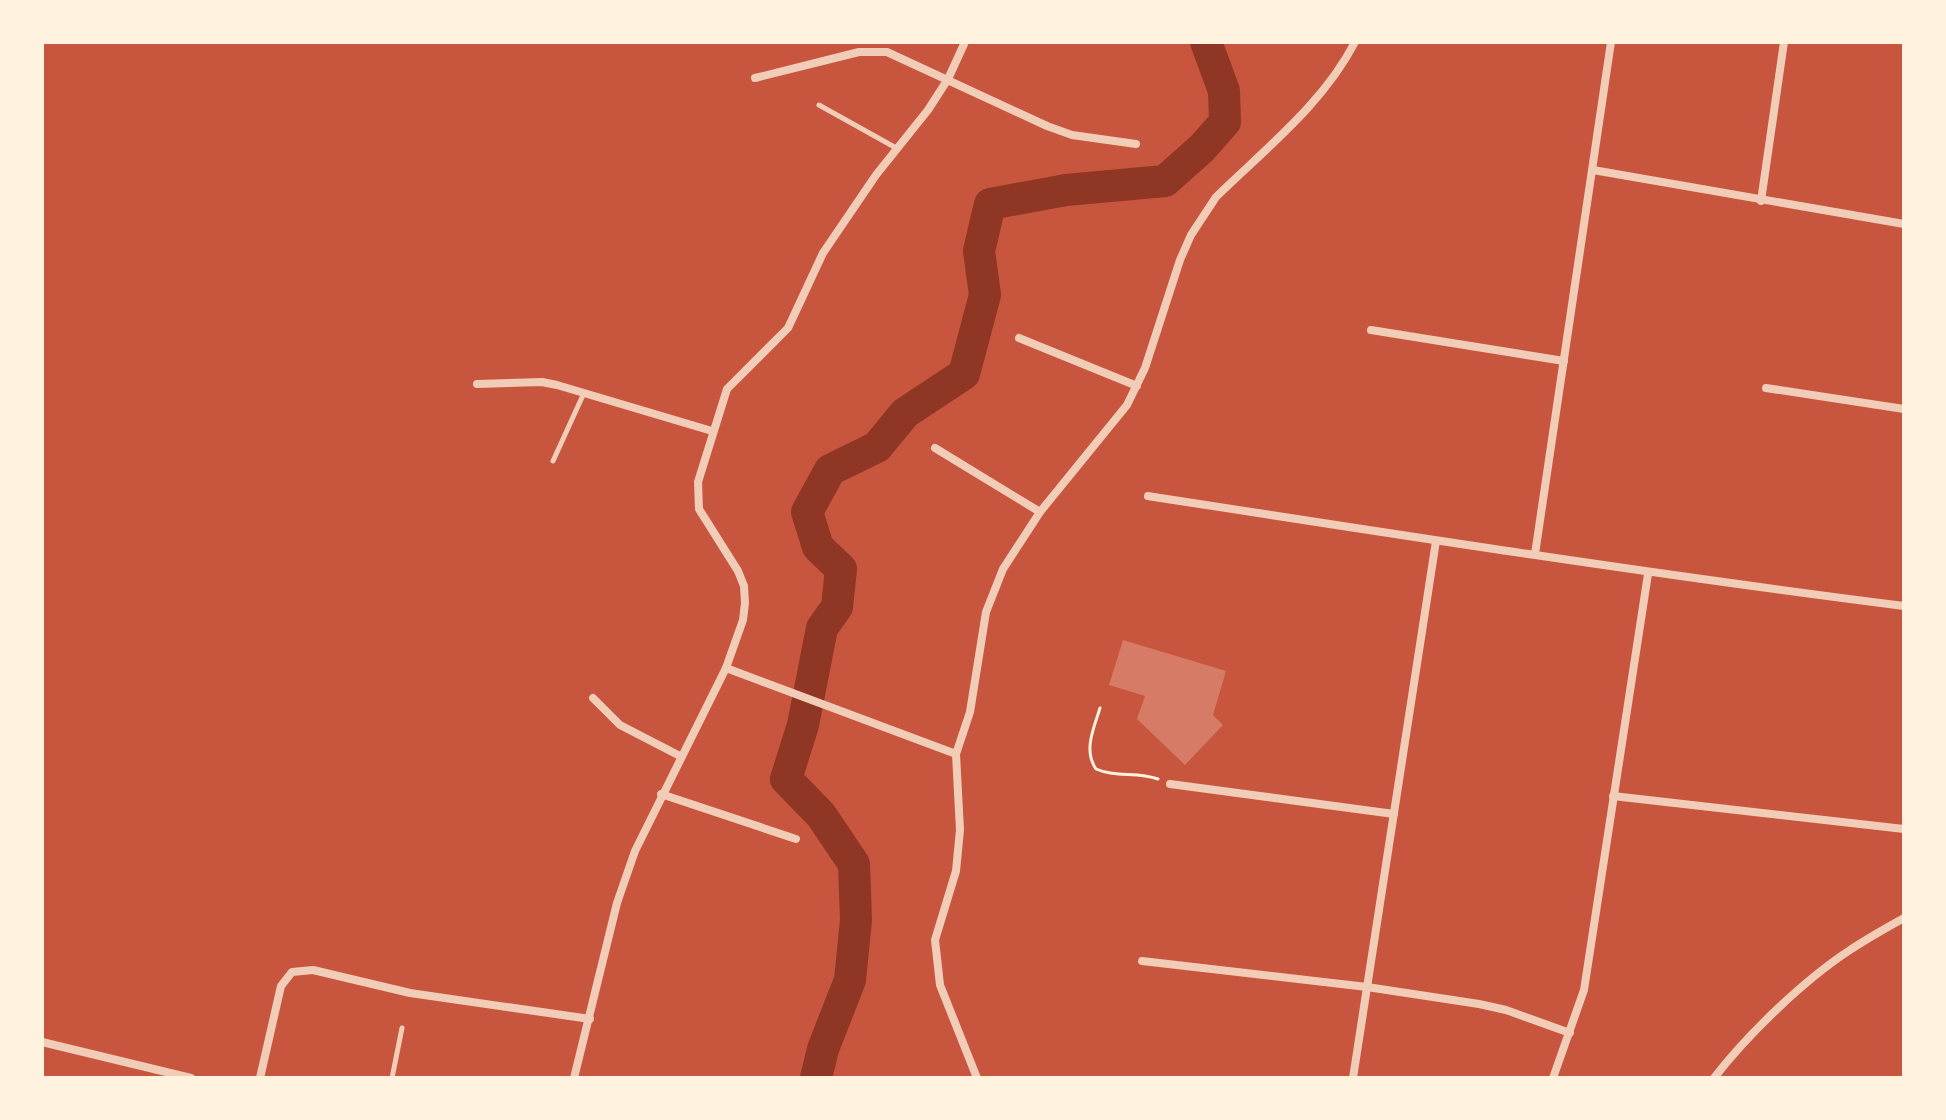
<svg xmlns="http://www.w3.org/2000/svg" width="1946" height="1120" font-family="Cabin,sans-serif">
<rect width="100%" height="100%" fill="#c8553d"/>
<g fill="none" stroke-linecap="round" stroke-linejoin="round">
<!-- river -->
<polyline stroke="#8f3625" stroke-width="32" points="816,1078 823,1049 850,980 856,920 854,864 821,815 786,779 803,725 822,628 837,607 841,569 818,547 807,512 830,470 877,447 905,413 964,374 985,295 979,251 990,204 1066,190 1165,181 1202,148 1225,122 1224,91 1206,42"/>
</g>
<!-- building -->
<polygon fill="#d67c66" points="1123,640 1226,671 1213,715 1223,725 1185,765 1137,719 1145,696 1109,685"/>
<g fill="none" stroke-linecap="round" stroke-linejoin="round">
<!-- path -->
<path stroke="#fff3e0" stroke-width="3" d="M1100,708C1094,728 1083,750 1096,769C1116,778 1137,771 1158,779"/>
<!-- service -->
<g stroke="#f1ccb7" stroke-width="5">
<polyline points="819,105 898,149"/>
<polyline points="553,461 584,393"/>
<polyline points="392,1078 402,1028"/>
</g>
<!-- minor -->
<g stroke="#f1ccb7" stroke-width="8">
<polyline points="755,78 859,52 887,52 1047,126 1072,135 1136,144"/>
<polyline points="1593,170 1904,224"/>
<polyline points="1761,201 1784,42"/>
<polyline points="1371,330 1564,361"/>
<polyline points="1019,338 1137,386"/>
<polyline points="477,384 542,382 557,385 712,431"/>
<polyline points="1766,388 1904,409"/>
<polyline points="935,448 1040,512"/>
<path d="M1148,496C1400,535 1651,574 1904,606"/>
<polyline points="1535,554 1611,42"/>
<polyline points="726,668 956,754"/>
<polyline points="593,698 620,725 680,756"/>
<polyline points="1170,784 1394,814"/>
<polyline points="661,794 796,839"/>
<polyline points="1613,796 1904,829"/>
<polyline points="1142,961 1367,987 1479,1004 1506,1010 1570,1033"/>
<polyline points="42,1042 191,1078"/>
<polyline points="260,1078 281,986 292,972 313,970 410,993 590,1019"/>
<polyline points="574,1078 617,903 635,851 726,668 743,620 745,603 744,586 738,571 699,509 698,482 727,389 788,328 823,253 876,175 928,110 948,79 965,42"/>
<path d="M977,1078L940,985L935,940L956,871L960,830L956,754L970,712L986,612L1003,569L1040,512L1127,405L1145,368L1180,260L1191,235L1216,197C1265,149 1323,104 1355,42"/>
<polyline points="1353,1078 1436,541"/>
<polyline points="1553,1078 1584,990 1648,574"/>
<path d="M1714,1078C1748,1034 1804,980 1850,950C1868,938 1886,928 1904,918"/>
</g>
</g>
<!-- border -->
<rect width="1946" height="1120" fill="none" stroke="#fff3e0" stroke-width="88"/>
</svg>
